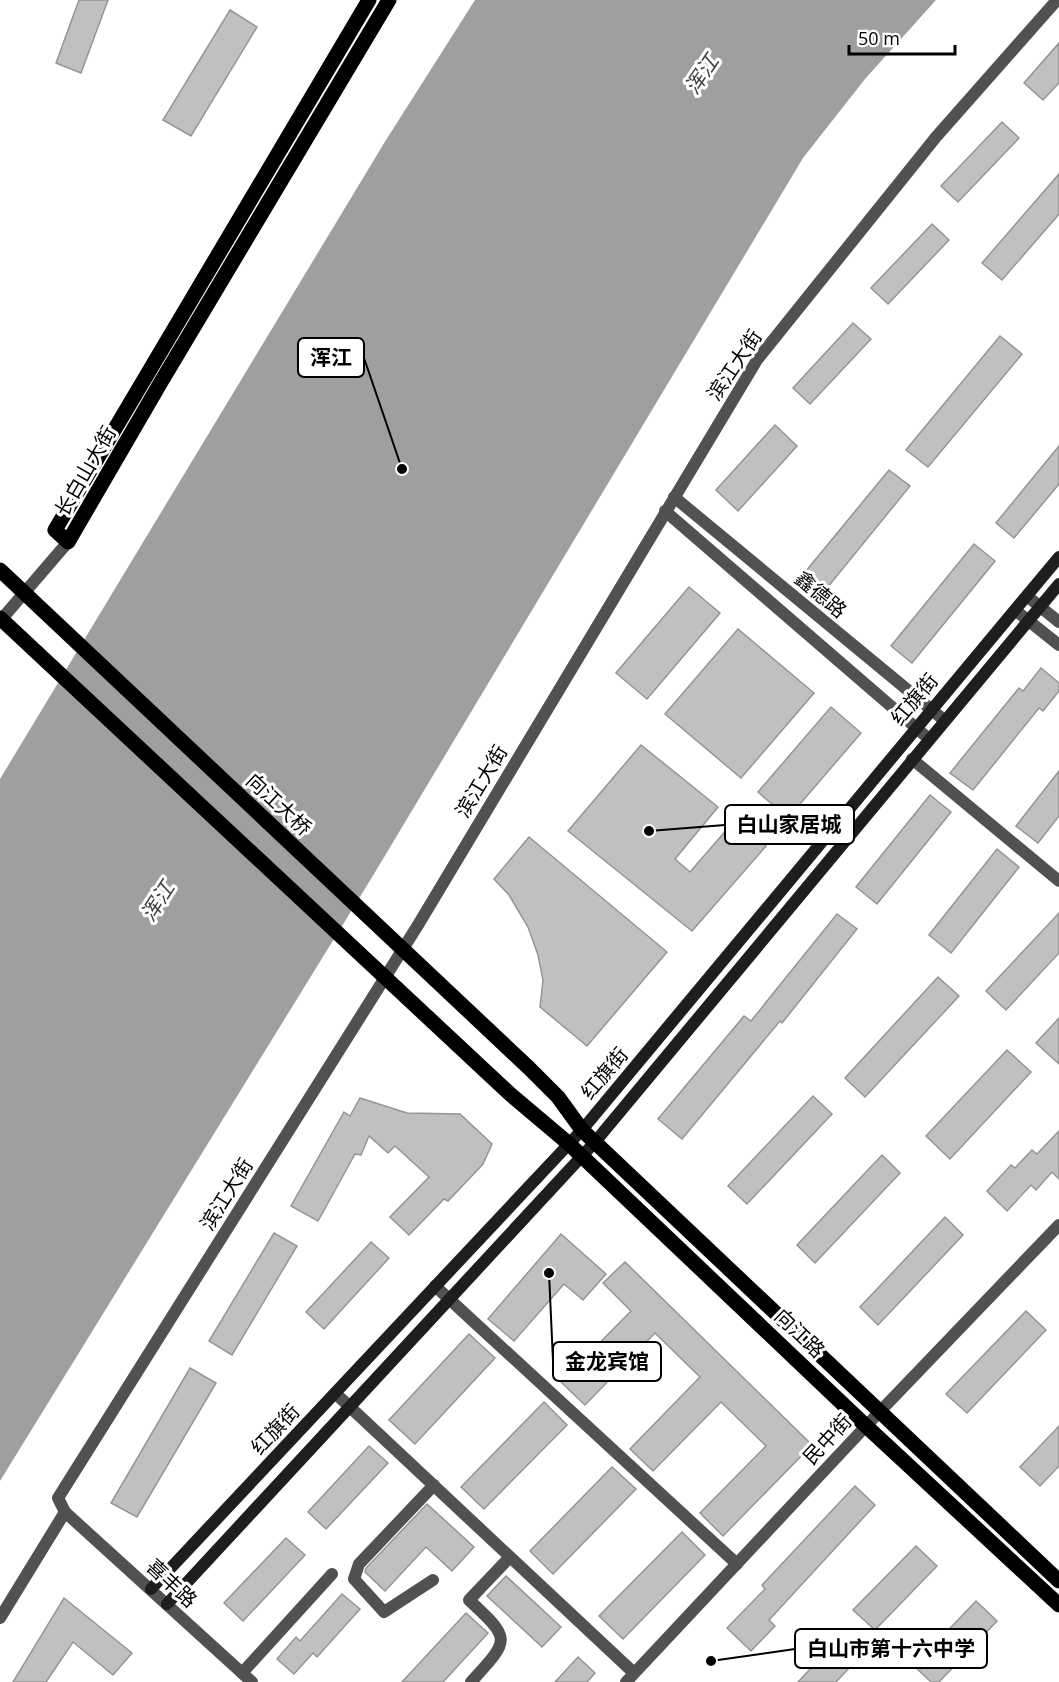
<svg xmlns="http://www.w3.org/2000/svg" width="1059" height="1682" font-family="'Open Sans','Noto Sans SC',sans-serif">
<rect width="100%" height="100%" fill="#fff"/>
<!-- water -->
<polygon fill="#9f9f9f" points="475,0 936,0 865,79 803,158 374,874 0,1481 0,779 386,140"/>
<!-- building -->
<g fill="#c0c0c0" stroke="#959595" stroke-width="1.5">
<polygon points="79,0 108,0 81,73 56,63"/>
<polygon points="230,10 257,27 191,136 163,120"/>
<polygon points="1059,43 1059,83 1043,100 1024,83"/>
<polygon points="1002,122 1019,138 958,202 941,186"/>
<polygon points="1059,174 1059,214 1002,280 982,263"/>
<polygon points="932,224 949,240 888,304 871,288"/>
<polygon points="853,323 871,339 810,404 793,388"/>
<polygon points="1000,336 1022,354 928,467 906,450"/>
<polygon points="775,425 797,446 738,511 716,490"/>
<polygon points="1059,446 1059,484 1014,538 996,523"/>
<polygon points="889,470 910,486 827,588 806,571"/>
<polygon points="974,544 995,561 912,663 891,646"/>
<polygon points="689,587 720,613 647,699 616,673"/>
<polygon points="738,629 814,693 741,778 665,714"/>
<polygon points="1041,668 1059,683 1059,691 1043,711 1039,708 973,790 950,773 1019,688 1023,691"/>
<polygon points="831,707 861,733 788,818 758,792"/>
<polygon points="641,745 718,807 675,859 690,872 735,820 766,846 692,931 568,831"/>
<polygon points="1059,771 1059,816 1038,843 1016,826"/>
<polygon points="930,795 951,812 877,904 856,887"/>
<polygon points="529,837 667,952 587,1046 540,1007 543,980 538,955 528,927 509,895 494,879"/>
<polygon points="997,849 1019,867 951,953 929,935"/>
<polygon points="1059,913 1059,953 1006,1010 986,991"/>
<polygon points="837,914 857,929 782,1023 780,1021 682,1139 658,1119 744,1016 751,1021"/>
<polygon points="938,977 959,996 865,1097 845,1078"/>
<polygon points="1059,1018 1059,1064 1036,1043"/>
<polygon points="1007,1050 1031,1072 950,1159 926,1136"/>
<polygon points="813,1096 832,1114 747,1204 728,1186"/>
<polygon points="360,1098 407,1113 460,1114 492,1144 483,1164 448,1201 444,1199 409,1235 390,1217 429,1177 395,1146 388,1153 369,1136 361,1155 355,1154 318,1221 291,1206 344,1112 350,1116"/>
<polygon points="1059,1131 1059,1179 1052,1172 1036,1190 1031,1185 1007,1211 987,1191 1011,1165 1015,1168 1032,1150 1037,1154"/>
<polygon points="882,1155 900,1173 815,1263 797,1245"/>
<polygon points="945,1217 963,1235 878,1325 860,1307"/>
<polygon points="274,1233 297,1246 232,1355 209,1341"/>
<polygon points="561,1234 606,1274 583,1300 564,1284 514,1341 488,1319"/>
<polygon points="371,1242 389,1258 324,1329 306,1312"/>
<polygon points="625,1262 810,1443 803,1449 806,1451 723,1536 700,1513 766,1446 721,1402 653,1471 630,1449 700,1377 655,1333 585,1405 561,1382 631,1311 603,1283"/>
<polygon points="1026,1311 1046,1330 967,1413 946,1394"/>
<polygon points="469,1334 495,1358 415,1444 389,1420"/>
<polygon points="190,1368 216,1383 137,1517 111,1503"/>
<polygon points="544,1402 567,1425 484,1509 461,1487"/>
<polygon points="1059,1426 1059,1466 1040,1486 1020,1467"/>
<polygon points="369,1446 388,1463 326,1529 308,1512"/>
<polygon points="612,1467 636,1489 553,1574 530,1551"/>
<polygon points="855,1486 875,1505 769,1620 775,1626 751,1651 727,1628 765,1589 762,1585"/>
<polygon points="427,1504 474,1547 452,1571 426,1547 385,1591 365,1572 366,1568"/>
<polygon points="682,1532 705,1555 623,1639 599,1616"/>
<polygon points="286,1538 305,1555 243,1621 224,1603"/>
<polygon points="916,1546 937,1566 875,1630 853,1610"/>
<polygon points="506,1576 561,1627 542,1647 487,1596"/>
<polygon points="342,1594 360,1609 317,1657 313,1653 294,1674 277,1659 296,1637 300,1641"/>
<polygon points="64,1598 132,1653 113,1675 73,1642 46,1682 13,1682"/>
<polygon points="976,1601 997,1621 939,1682 931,1682 914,1666"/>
<polygon points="466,1613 488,1633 443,1682 402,1682"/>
<polygon points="844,1633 864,1652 836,1682 798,1682"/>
<polygon points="578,1657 595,1673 587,1682 555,1682"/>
</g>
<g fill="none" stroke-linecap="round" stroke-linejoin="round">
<!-- minor -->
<g stroke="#515151" stroke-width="12">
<polyline points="0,621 68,542"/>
<polyline points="912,759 1059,881"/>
<polyline points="435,1286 737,1564"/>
<polyline points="335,1393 634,1673"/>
<polyline points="433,1580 384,1612 354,1579 359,1564 434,1485"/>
<polyline points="242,1673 332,1574"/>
<path d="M471,1682C510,1639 512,1640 469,1600L510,1557"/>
</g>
<!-- tertiary -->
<g stroke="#515151" stroke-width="12">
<polyline points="674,497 944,720"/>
<polyline points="665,511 929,739"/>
<polyline points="1027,596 1059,622"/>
<polyline points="1015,610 1059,645"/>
<polyline points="65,1512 252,1682"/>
<polyline points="0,1618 65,1512 58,1498 418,925 757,360 936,137 1057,0"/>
<polyline points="626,1682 866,1426 1059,1225"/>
</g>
<!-- secondary -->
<g stroke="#1e1e1e" stroke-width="12">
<polyline points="151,1589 582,1130 1059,557"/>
<polyline points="167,1604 595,1142 1059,584"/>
</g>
<!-- primary -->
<g stroke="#000" stroke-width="15">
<polyline points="369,0 55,530 68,542 161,382 389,0"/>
<polyline points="0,570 529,1068 558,1097 582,1130 1059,1581"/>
<polyline points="0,618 510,1094 568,1143 866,1426 1059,1605"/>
</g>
</g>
<g text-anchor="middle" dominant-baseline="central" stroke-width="6" stroke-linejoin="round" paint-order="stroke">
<!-- street labels -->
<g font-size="20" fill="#000" stroke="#fff">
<text transform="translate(734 365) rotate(-56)">滨江大街</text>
<text transform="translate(85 471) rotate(-60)">长白山大街</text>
<text transform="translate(821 594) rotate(40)">鑫德路</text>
<text transform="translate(914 699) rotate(-50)">红旗街</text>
<text transform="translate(481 781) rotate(-59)">滨江大街</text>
<text transform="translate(279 804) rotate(43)">向江大桥</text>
<text transform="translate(604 1073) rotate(-50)">红旗街</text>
<text transform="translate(226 1194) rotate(-58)">滨江大街</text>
<text transform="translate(800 1333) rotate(44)">向江路</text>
<text transform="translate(275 1429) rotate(-47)">红旗街</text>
<text transform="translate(827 1439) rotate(-47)">民中街</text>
<text transform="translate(172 1583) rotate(43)">喜丰路</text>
</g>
<!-- water labels -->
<g font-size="21" font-style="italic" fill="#404040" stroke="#fff">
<text transform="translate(701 74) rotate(-56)">浑江</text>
<text transform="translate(157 901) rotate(-57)">浑江</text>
</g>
</g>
<!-- callouts -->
<path fill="none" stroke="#000" stroke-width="2" d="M402 469L364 358M649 831L725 825M549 1273L553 1361M711 1661L795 1649"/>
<g fill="#000" stroke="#fff" stroke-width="2">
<circle cx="402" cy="469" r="6"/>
<circle cx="649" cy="831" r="6"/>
<circle cx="549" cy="1273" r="6"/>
<circle cx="711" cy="1661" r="6"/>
</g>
<g fill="#fff" stroke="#000" stroke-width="2">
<rect x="298" y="338" width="66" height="39" rx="6"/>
<rect x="725" y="805" width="129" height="39" rx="6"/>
<rect x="553" y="1342" width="108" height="39" rx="6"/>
<rect x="795" y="1629" width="192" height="39" rx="6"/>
</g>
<g font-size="21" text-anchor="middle" font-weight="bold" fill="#000">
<text x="331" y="365">浑江</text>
<text x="789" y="832">白山家居城</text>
<text x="607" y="1369">金龙宾馆</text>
<text x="891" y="1656">白山市第十六中学</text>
</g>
<!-- scale -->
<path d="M849 45v9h106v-9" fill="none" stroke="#000000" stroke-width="3"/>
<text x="858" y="45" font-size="18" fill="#000000" stroke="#ffffff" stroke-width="4.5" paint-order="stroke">50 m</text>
</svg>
